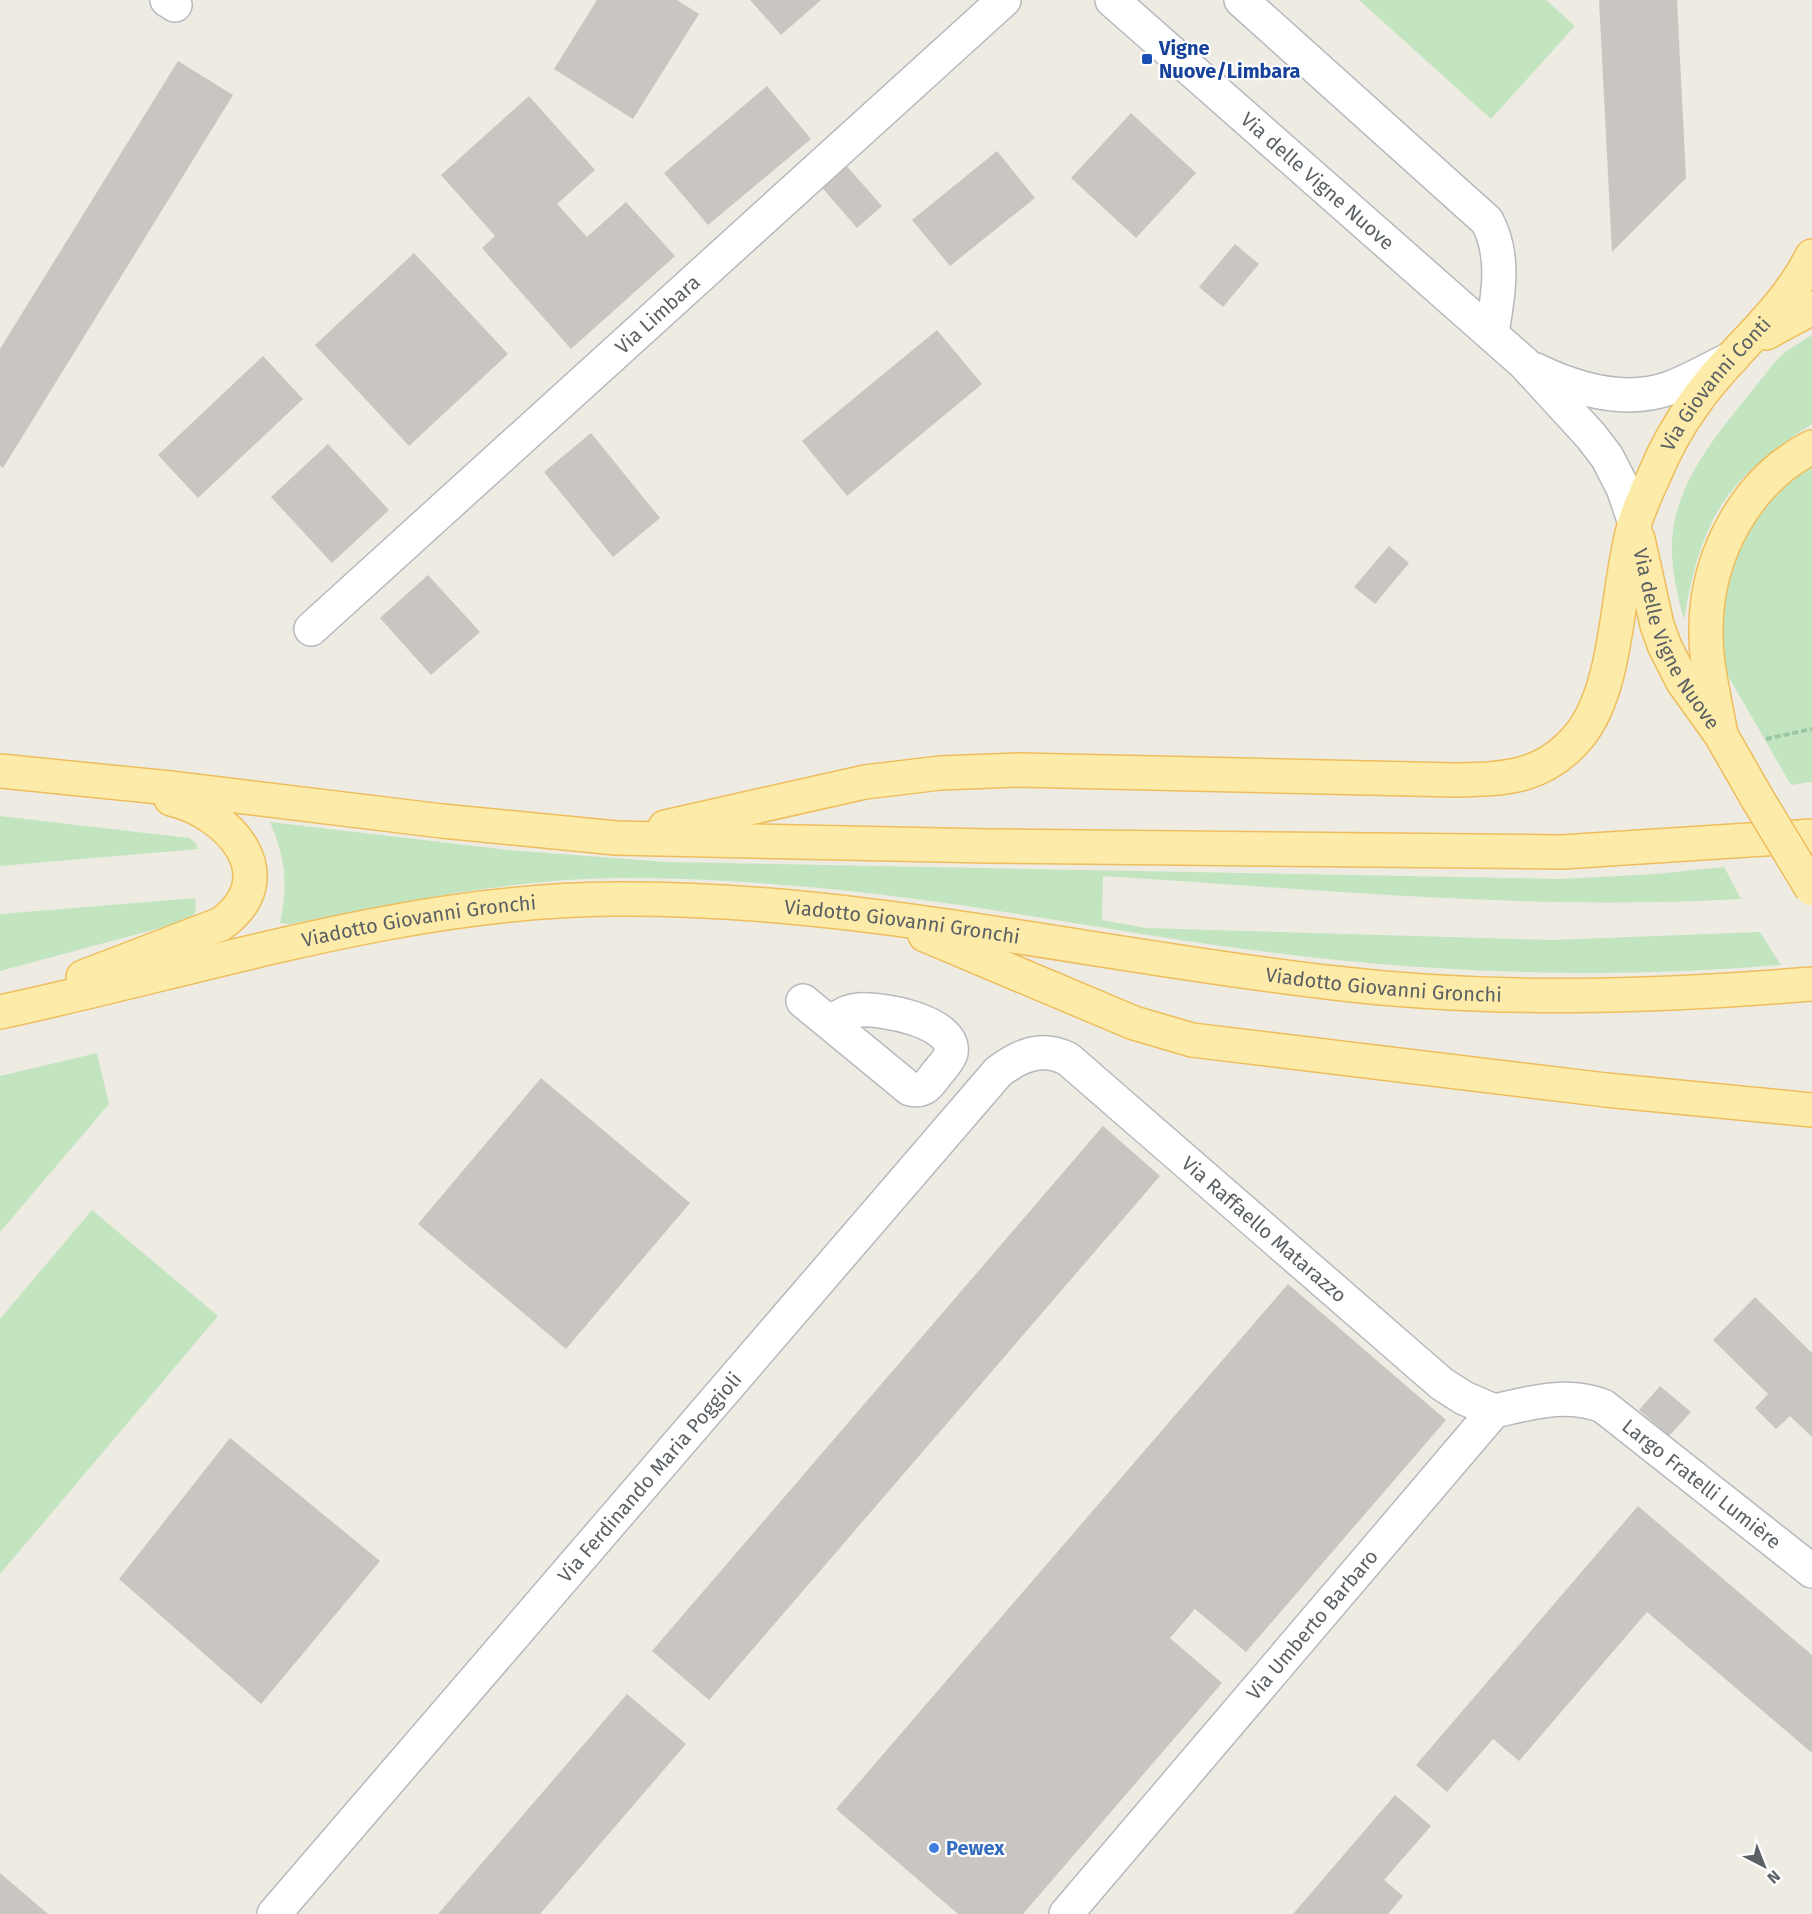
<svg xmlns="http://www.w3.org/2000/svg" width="1812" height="1914" font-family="'Fira Sans',sans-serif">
<rect width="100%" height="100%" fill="#eeebe3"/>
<!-- green -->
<g fill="#c2e5c0">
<polygon points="1359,0 1546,0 1575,26 1491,119"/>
<path d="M1812,335V424C1725,479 1701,519 1684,620C1676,591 1669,560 1673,530C1682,466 1737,412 1774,363L1785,352Z"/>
<polygon points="1812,467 1812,782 1791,785 1720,662 1716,638 1732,559 1759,512 1799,474"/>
<polygon points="0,816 189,838 196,843 198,849 0,866"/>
<path d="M270,822L508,850L667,862L1561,879L1656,874L1724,867L1741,899C1529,911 1315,889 1103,876L1102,920L1146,928L1552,940L1760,932L1781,965C1615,979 1449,974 1284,954C1184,942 1085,924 986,909C864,890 741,878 618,878C507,879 398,903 290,924L280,923C288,884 286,860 270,822Z"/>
<polygon points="195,898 196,910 190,920 0,971 0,914"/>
<polygon points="97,1053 109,1104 0,1232 0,1076"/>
<polygon points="92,1210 218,1316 0,1574 0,1319"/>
</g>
<!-- building -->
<g fill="#c9c6c1">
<polygon points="597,0 677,0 699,14 633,119 554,69"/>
<polygon points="750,0 821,0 781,35"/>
<polygon points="1599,0 1677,0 1686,178 1612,252"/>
<polygon points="178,61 233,95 3,468 0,466 0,349"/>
<polygon points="767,86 811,139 708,225 664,173"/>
<polygon points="529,96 595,170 557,204 587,237 626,202 675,256 571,349 482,248 495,236 441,175"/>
<polygon points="1131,113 1196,173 1136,238 1071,178"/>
<polygon points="997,151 1035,198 950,266 912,220"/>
<polygon points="844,163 882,206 857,228 819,184"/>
<polygon points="1235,244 1259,264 1223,307 1199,287"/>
<polygon points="414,253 508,354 409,446 315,345"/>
<polygon points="937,330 982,384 847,496 802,441"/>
<polygon points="263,356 303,399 198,498 158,455"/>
<polygon points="591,433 660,518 613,557 544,472"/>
<polygon points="328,444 389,510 332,563 271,497"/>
<polygon points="1389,546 1409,563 1375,604 1354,587"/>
<polygon points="428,575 480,632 431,675 380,618"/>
<polygon points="541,1078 690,1203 566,1349 418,1224"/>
<polygon points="1103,1126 1160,1176 709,1700 652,1651"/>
<polygon points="1288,1284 1446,1420 1246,1652 1195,1609 1170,1638 1222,1683 1023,1914 958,1914 836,1809"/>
<polygon points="1755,1297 1812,1353 1812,1437 1790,1416 1776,1429 1755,1408 1768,1394 1713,1340"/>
<polygon points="1660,1386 1691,1412 1669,1436 1639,1410"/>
<polygon points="230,1438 380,1561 261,1704 119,1579"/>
<polygon points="1638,1506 1812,1655 1812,1753 1647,1612 1519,1761 1493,1739 1447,1792 1416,1765"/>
<polygon points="627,1694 686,1744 540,1914 438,1914"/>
<polygon points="1395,1795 1431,1826 1384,1880 1403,1896 1388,1914 1293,1914"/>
<polygon points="0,1873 48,1914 0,1914"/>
</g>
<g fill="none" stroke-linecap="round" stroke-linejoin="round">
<defs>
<g id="minor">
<polyline points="167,0 175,5"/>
<path id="s1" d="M1112,0L1524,363L1591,436L1607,457L1623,488L1635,523"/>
<path d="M1241,0L1487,221C1506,256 1498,296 1492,333"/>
<path d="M1536,370C1577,390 1625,404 1670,388C1691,380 1712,368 1732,358"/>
<path id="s2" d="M311,629L1004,0"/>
<path d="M803,1001L910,1089C923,1092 928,1086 935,1076C940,1069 949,1061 951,1053C956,1021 880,1008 859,1010C847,1011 840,1016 830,1023"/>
<path id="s3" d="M274,1914L998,1072C1020,1055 1042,1046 1068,1059L1442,1384L1464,1398L1494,1411"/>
<path id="s4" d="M1066,1914L1494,1411C1531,1403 1566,1392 1603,1406L1812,1571"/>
</g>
<g id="major">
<polyline points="1766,333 1812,308"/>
<path id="s5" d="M1638,539L1657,625L1665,647L1683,682L1721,735L1757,798"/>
<path d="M1721,735C1715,700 1705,663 1706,627C1707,554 1746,481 1812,447"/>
<polyline points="0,771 170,788 442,821 616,838 989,846 1562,852 1812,836"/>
<path id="s6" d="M665,827L865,782L940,773L1020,770L1456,780C1506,779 1544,778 1579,736C1620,686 1616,585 1635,522C1640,507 1647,491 1654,476C1665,449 1679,424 1696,401C1733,349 1783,314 1812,256"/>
<polyline points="925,935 1134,1023 1192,1040 1606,1090 1812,1110"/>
<path d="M83,977L221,924C286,877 230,813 171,799"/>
<path id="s7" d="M0,1012C201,969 407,900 614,899C857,897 1094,956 1335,983C1493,1002 1653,997 1812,984"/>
</g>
</defs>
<!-- minor casing -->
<use href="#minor" stroke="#b6b9bd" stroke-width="36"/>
<!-- major casing -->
<use href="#major" stroke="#eebd5c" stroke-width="36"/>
<!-- path -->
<polyline stroke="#9ac6a4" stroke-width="4" stroke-dasharray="6 3" stroke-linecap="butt" points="1766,739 1812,729"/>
<!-- minor -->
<use href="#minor" stroke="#fff" stroke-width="33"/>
<!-- major -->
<use href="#major" stroke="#fdeba9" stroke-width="33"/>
<defs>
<polyline id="major-bridge" points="1757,798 1812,889"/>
</defs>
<!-- major-bridge casing -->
<use href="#major-bridge" stroke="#eebd5c" stroke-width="36" stroke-linecap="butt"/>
<!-- major-bridge -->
<use href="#major-bridge" stroke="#fdeba9" stroke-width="33"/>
</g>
<!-- markers -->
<rect fill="#1a4fb4" stroke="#fff" stroke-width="2" x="1141" y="53" width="12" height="12" rx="3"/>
<circle fill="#3f7fe0" stroke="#fff" stroke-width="2" cx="934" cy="1848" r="6"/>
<g text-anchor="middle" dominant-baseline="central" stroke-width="4.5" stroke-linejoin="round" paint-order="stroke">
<!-- transit labels -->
<g font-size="20" font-weight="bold" fill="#164399" stroke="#fff" text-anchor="start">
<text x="1159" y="48">Vigne<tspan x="1159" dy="23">Nuove/Limbara</tspan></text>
</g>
<!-- street labels -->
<g font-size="20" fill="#5b6064" stroke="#fff">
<text stroke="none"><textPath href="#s1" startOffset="274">Via delle Vigne Nuove</textPath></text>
<text stroke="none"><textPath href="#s2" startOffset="468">Via Limbara</textPath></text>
<text stroke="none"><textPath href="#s6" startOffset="1317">Via Giovanni Conti</textPath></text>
<text stroke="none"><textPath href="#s5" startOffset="108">Via delle Vigne Nuove</textPath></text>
<text stroke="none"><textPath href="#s7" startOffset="915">Viadotto Giovanni Gronchi</textPath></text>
<text stroke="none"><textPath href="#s7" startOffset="429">Viadotto Giovanni Gronchi</textPath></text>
<text stroke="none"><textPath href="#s7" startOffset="1401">Viadotto Giovanni Gronchi</textPath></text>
<text stroke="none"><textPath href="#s3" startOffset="1446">Via Raffaello Matarazzo</textPath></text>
<text stroke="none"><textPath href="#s3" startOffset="576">Via Ferdinando Maria Poggioli</textPath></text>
<text stroke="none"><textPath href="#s4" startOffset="897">Largo Fratelli Lumière</textPath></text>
<text stroke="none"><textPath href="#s4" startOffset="380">Via Umberto Barbaro</textPath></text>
</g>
<!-- shop labels -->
<g font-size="20" font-weight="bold" fill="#366cbe" stroke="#fff" text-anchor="start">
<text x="946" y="1848">Pewex</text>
</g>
</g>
<!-- north arrow -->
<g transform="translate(1764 1866) rotate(138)" stroke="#ffffff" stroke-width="4.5" paint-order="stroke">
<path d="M0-4.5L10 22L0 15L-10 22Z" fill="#5b6064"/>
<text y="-9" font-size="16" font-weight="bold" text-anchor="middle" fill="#5b6064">N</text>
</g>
</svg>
